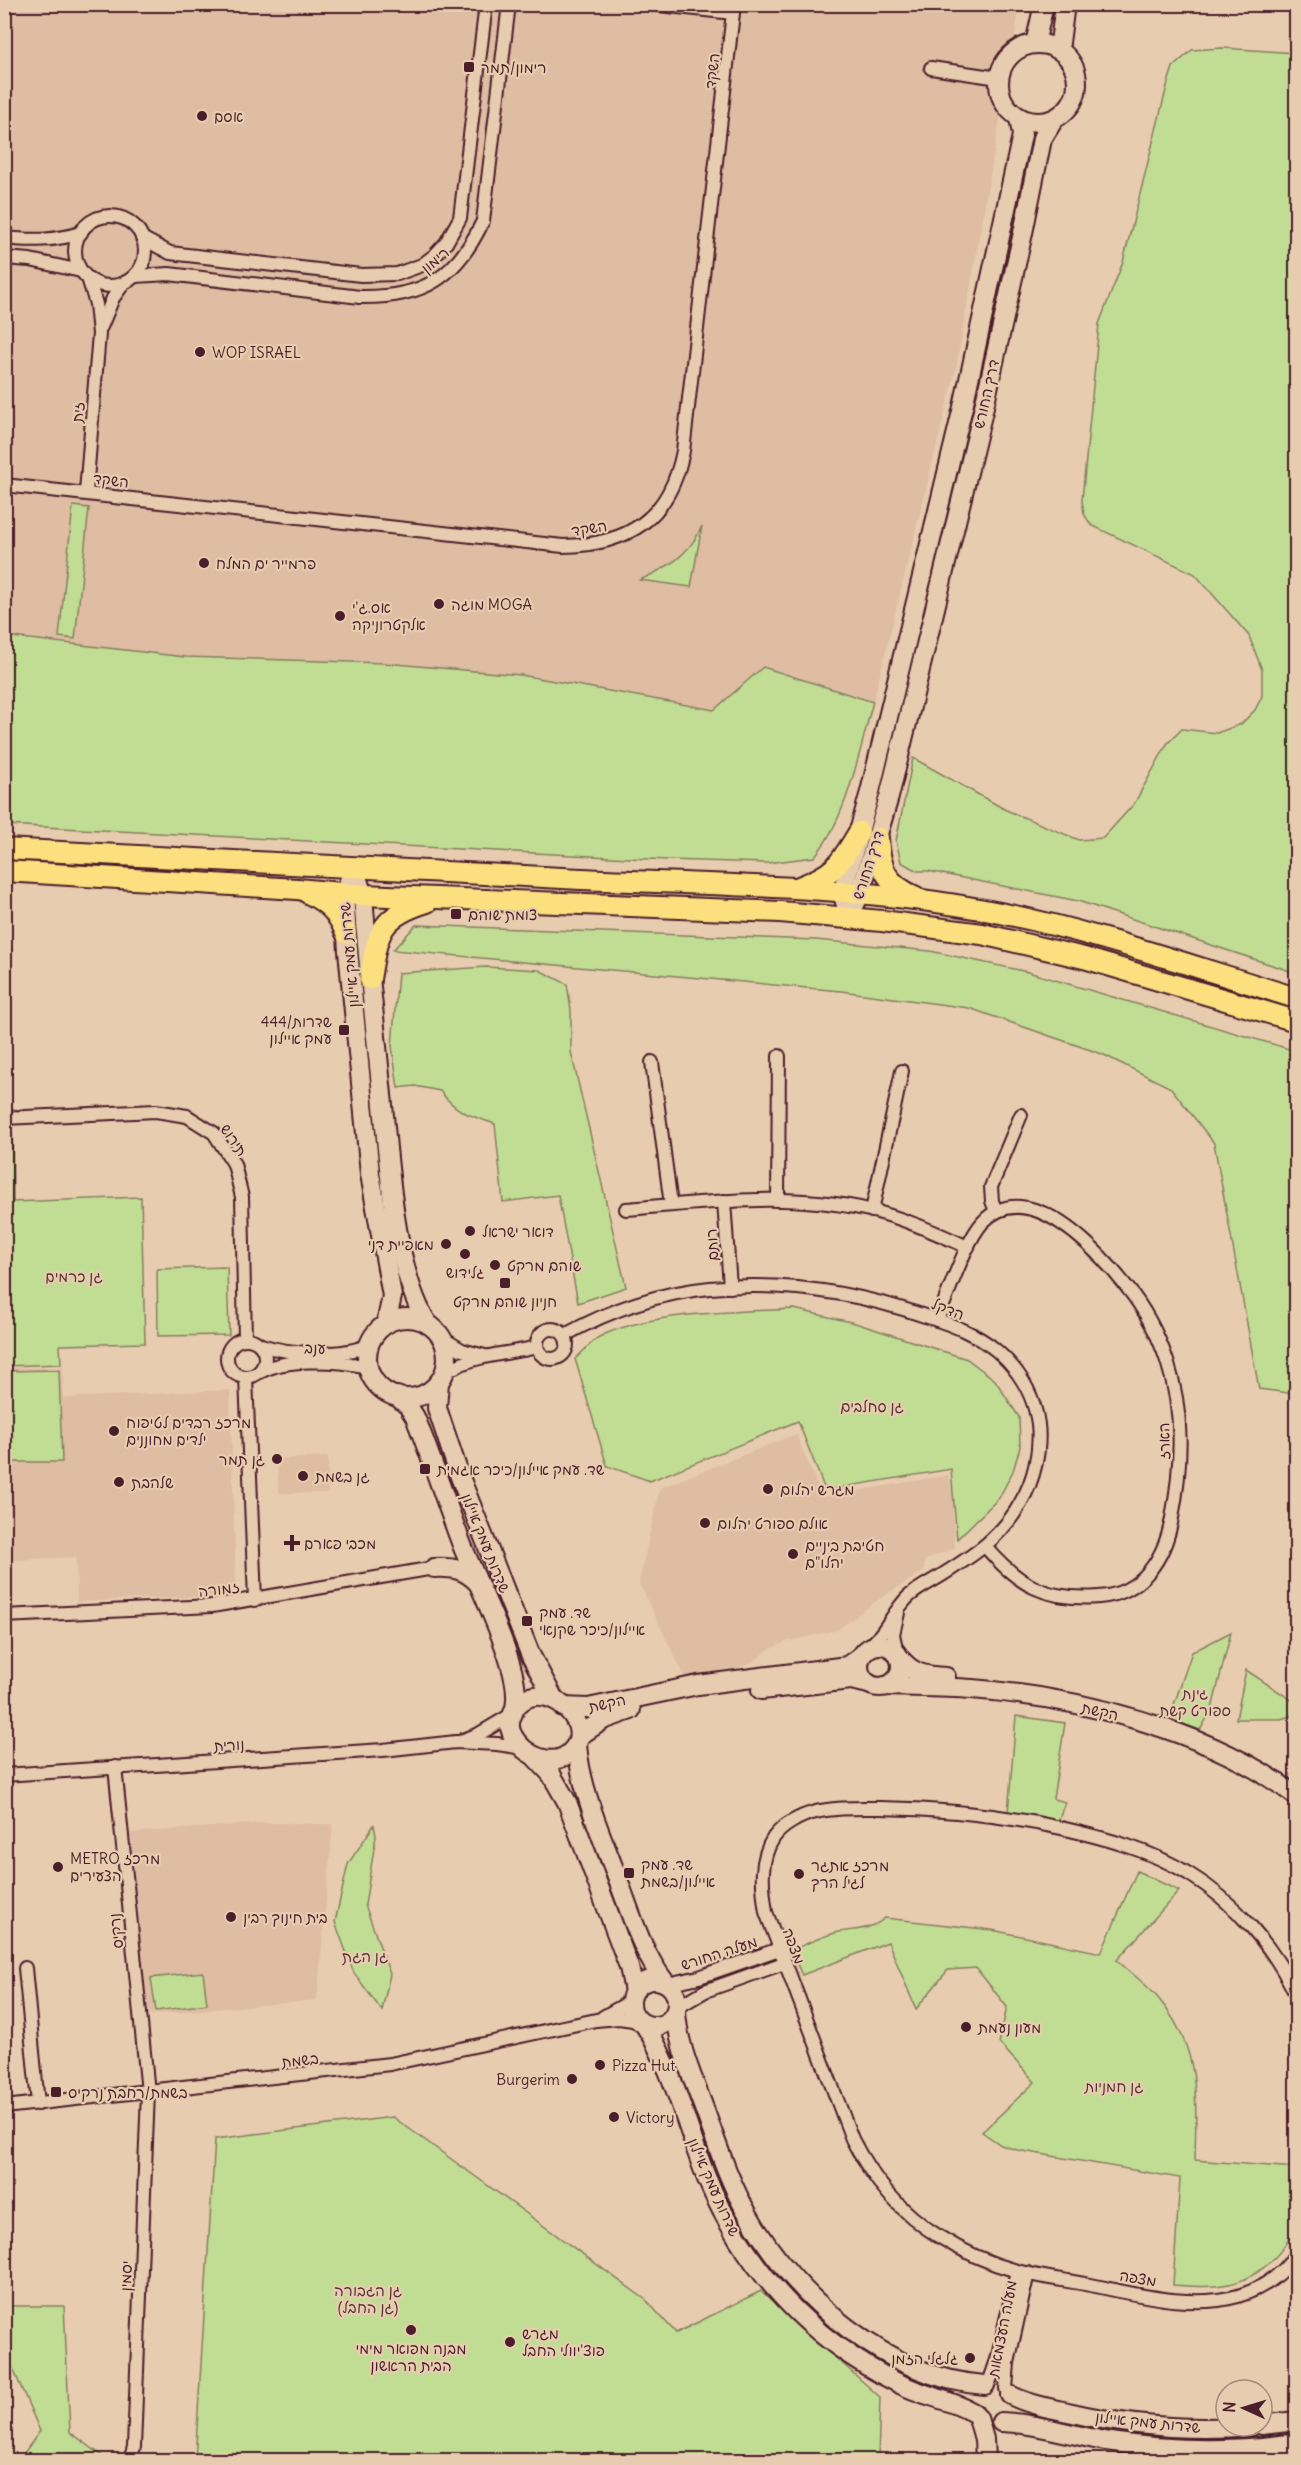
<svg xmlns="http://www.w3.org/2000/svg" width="1301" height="2465" font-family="Delius,'Playpen Sans Hebrew',sans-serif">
<rect width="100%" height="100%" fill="#e8ccaf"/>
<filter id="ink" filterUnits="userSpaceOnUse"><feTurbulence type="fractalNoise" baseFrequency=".0167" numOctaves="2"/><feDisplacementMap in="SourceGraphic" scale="12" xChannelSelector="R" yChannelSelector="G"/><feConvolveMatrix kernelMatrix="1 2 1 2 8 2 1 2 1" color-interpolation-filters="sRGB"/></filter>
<g filter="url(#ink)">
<!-- built -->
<g fill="#debda2">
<polygon points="5,5 1020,5 956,368 873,702 764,667 714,710 521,675 384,663 185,657 5,636"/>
<polygon points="63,1367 63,1398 230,1390 236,1587 231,1592 223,1595 77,1602 76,1557 12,1560 8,1487 5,1477 5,1368"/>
<polygon points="796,1434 822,1497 948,1475 952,1488 955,1548 925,1560 924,1571 879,1599 837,1630 785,1642 768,1650 754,1661 731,1671 685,1677 639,1583 660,1488"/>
<polygon points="328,1457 328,1493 279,1493 277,1459"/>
<polygon points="262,1823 333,1824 317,2000 147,2015 130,1833"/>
</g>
<!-- green -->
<g fill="#c1dd94" stroke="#867e60" stroke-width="1.5">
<polygon points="1222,48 1296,53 1296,973 1078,901 928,871 917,871 901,862 896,841 913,758 1006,810 1079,840 1103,838 1134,804 1167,744 1182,729 1217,733 1241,724 1255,710 1262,696 1262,670 1249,636 1195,574 1091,525 1084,514 1082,500 1099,324 1123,262 1167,86 1173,67 1192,50"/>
<polygon points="73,506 89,508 75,639 59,637"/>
<path d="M702,526L691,587L640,580C668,567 689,556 702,526Z"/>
<path d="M4,636L185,657L384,663L521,675L714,710L763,667L873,702C859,751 848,818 814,857L767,863L668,860L5,825Z"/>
<polygon points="416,925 816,940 930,951 1028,972 1296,1051 1296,1383 1289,1393 1259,1389 1214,1143 1171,1088 1102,1054 969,1008 841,991 393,950"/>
<path d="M486,967L539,970L567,984L571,1010V1052L626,1287L578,1303L558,1195L503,1202L495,1124C469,1115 457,1113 440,1091L415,1086L398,1088L392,1046L398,973Z"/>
<polygon points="4,1133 12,1133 13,1202 141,1197 145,1343 60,1345 61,1364 5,1366"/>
<polygon points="227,1267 229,1335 158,1336 157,1269"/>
<path d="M794,1309L855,1323L967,1359L995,1380L1019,1417L1020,1447L1013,1471L999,1498L957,1539L951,1469L825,1490L798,1421L650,1481L607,1466L575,1359C583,1352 591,1342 599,1337C649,1311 739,1312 794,1309Z"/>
<polygon points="59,1370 62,1462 8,1462 5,1371"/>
<polygon points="1231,1632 1212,1709 1200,1730 1169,1719 1192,1652"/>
<polygon points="1246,1670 1296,1703 1296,1714 1281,1719 1236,1719"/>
<polygon points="1016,1716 1065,1723 1053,1799 1065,1802 1057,1824 1008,1813"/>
<polygon points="374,1825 376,1836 365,1905 390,1974 382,2011 354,1973 335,1922 348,1864"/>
<path d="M1137,1871L1179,1891L1117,1960C1130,1973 1147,1984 1158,1998C1202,2050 1196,2098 1195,2160L1296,2168C1297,2183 1298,2199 1296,2215C1293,2247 1260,2278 1229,2284C1210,2288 1191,2286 1173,2285L1180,2178L1017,2150L1001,2145L982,2132L1035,2082L999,2043L1007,2007L976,1968L948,1970L916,2009L888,1942L802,1975L791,1951C805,1944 820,1937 835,1933C853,1929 870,1931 885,1918L992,1930L1101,1953Z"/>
<polygon points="203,1972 207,2004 156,2011 151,1978"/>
<polygon points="393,2117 646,2300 676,2333 761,2291 880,2397 878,2460 195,2460 215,2139"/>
<polygon points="5,2306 64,2306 70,2432 108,2460 19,2460 40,2431 5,2350"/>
</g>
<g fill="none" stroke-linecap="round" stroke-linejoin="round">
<defs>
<g id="street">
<polyline points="650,4 733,13"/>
<polyline points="931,68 999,78"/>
<circle cx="110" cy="251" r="35"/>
<path d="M4,238C32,241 54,241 81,233"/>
<polyline points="142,238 170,253 361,275 397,274 422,265 435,255 446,243 460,218 486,4"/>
<polyline points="4,258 30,260 81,271"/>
<path d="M135,276L169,274L360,297C422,298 456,279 483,221L509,4"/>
<polyline points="101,327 113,298 124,283"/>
<path d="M4,485L563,546C629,545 670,518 683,451L734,4"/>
<polyline points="86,492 99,334 96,304 88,278"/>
<polyline points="652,1062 671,1205"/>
<polyline points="4,1118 156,1111 187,1116 214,1133 234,1164 242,1197 245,1339"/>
<polyline points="778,1200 779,1056"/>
<polyline points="724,1201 730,1287"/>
<path d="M626,1209C707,1202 789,1192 869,1210C904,1218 936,1233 968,1247"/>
<polyline points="872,1211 902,1071"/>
<polyline points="996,1211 992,1201 991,1187 1021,1115"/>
<path d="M937,1320C948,1295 966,1240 983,1222C1028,1174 1099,1252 1126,1286C1144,1308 1158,1334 1167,1361C1184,1413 1182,1465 1172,1518C1165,1558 1142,1594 1099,1597C1046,1601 1018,1585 985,1546"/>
<circle cx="552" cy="1344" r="15"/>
<path d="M565,1335C610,1310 658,1293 710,1288C784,1281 859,1293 928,1317C953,1325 977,1334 997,1351C1020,1371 1034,1394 1038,1424C1041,1450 1034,1480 1021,1502C1003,1536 974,1555 942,1575C931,1582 918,1588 908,1597C892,1613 884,1636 866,1650"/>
<polyline points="442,1338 462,1350 485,1356"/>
<circle cx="246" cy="1358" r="19"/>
<path d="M261,1345C288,1354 345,1358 370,1344"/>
<path d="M260,1372C285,1358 335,1360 363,1366L372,1376"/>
<path d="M443,1374C471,1354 505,1355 537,1347"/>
<polyline points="246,1377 255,1600"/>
<polyline points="4,1616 212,1606 434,1568"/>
<polyline points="897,1653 893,1634 898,1613"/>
<polyline points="463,1740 479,1734 511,1715"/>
<polyline points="115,1767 148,2092 134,2447 130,2460"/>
<polyline points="4,1775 383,1750 456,1742 497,1744 524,1748"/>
<polyline points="25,1968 38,2104"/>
<polyline points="667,1984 699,1977 779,1949"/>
<path d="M1296,1995C1274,1947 1234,1901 1189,1874C1151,1850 1104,1838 1061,1828C1002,1815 941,1809 880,1808C859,1808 833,1807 812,1813C800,1816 782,1826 774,1837C759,1859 762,1886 766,1912L852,2139C872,2179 900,2212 938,2236C962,2251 991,2264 1017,2271C1039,2277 1063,2280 1085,2284C1133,2293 1189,2310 1238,2296C1262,2289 1282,2275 1296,2255"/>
<polyline points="676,2008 705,1991 784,1963"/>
<polyline points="603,2017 626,2004 632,1997"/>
<polyline points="4,2107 390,2064 596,2020 619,2018 640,2021"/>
<polyline points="989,2383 997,2360 1017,2271"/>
<polyline points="1006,2389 1008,2363 1028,2273"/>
</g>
<g id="secondary">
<circle cx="1038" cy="83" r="39"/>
<polyline points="1035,44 1044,4"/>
<polyline points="1059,50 1065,4"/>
<path d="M354,868L363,895C368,965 376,1035 383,1105C389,1167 395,1273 428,1324"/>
<polyline points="349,881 344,894 348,951 370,1174 392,1296 386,1324"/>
<polyline points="846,905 842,893 870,792 963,407 1022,135 1019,118"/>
<polyline points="849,917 860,894 889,797 983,411 1023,233 1042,139 1053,121"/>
<circle cx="407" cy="1358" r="40"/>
<polyline points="439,1382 437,1408 460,1477 531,1656 554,1699"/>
<path d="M397,1396L408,1406L415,1417C432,1459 446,1503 462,1545C478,1585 498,1622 510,1663C514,1676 518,1694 515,1708C512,1717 507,1723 512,1734C523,1757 557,1771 574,1748C595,1721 541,1673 515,1708"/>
<path d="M434,1568C453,1567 465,1569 478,1583"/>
<circle cx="880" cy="1666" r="21"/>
<path d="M899,1657C912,1674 925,1676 946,1677"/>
<path d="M885,1686C914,1687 943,1687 972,1689C1078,1697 1212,1731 1296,1796"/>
<polyline points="761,1690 851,1680 869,1684"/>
<polyline points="563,1707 588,1708 698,1685 847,1666 862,1655"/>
<polyline points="579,1736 603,1720 631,1710"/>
<path d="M577,1745C581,1791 601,1834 617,1877C631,1913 641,1951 665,1982"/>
<polyline points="535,1757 551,1774 567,1802 629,1967 634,1991"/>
<circle cx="654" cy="2003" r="23"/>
<path d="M676,2011C678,2047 693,2078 705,2111C718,2147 730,2184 749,2216C794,2297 890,2379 985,2385"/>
<path d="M644,2024C673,2067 687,2130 707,2179C745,2268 810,2340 898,2383C922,2396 950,2399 974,2413"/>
<path d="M1010,2395C1028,2404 1049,2408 1068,2412C1128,2426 1191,2431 1252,2426"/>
<polyline points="978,2418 984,2439 985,2460"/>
<path d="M1001,2422C1036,2423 1070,2435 1105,2441C1168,2451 1233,2452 1296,2443"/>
<polyline points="1262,2425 1296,2421"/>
</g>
<g id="primary">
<path d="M878,838C880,869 886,884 916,897"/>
<path d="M4,849C197,860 389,870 581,879C712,885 845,885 974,908C1082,927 1191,966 1296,998"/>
<polyline points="4,871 297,889 363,895 780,912 882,921 982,934 1084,958 1296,1021"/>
<path d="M799,887C836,873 839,865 859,832"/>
<path d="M308,893C328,903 338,913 346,933"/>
<path d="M370,979C378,932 379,917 427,902"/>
</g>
</defs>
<!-- street casing -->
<use href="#street" stroke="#4a1f2b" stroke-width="16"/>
<!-- secondary casing -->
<use href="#secondary" stroke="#4a1f2b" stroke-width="22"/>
<!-- primary casing -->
<use href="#primary" stroke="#4a1f2b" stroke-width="24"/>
<!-- street -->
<use href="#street" stroke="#e8ccaf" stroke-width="12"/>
<!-- secondary -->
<use href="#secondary" stroke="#e8ccaf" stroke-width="18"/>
<!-- primary -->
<use href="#primary" stroke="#fce080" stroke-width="20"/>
</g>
</g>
<!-- markers -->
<g fill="#4a1f2b" stroke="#e8ccaf" stroke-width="2">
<rect x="463" y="61" width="12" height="12" rx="3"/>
<circle cx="202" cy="116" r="6"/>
<circle cx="200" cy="352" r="6"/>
<circle cx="204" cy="563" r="6"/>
<circle cx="439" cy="604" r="6"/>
<circle cx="340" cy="616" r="6"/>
<rect x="450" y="908" width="12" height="12" rx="3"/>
<rect x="338" y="1024" width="12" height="12" rx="3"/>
<circle cx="470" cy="1231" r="6"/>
<circle cx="446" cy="1244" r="6"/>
<circle cx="465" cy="1254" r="6"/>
<circle cx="495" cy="1265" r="6"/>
<rect x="499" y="1277" width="12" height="12" rx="3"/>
<circle cx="114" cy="1431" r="6"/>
<circle cx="277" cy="1459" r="6"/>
<rect x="419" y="1463" width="12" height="12" rx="3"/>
<circle cx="303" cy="1476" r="6"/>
<circle cx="119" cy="1482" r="6"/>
<circle cx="768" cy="1489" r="6"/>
<circle cx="705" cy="1523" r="6"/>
<path d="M289 1534h6v6h6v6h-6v6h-6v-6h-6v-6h6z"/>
<circle cx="793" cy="1554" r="6"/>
<rect x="521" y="1615" width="12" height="12" rx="3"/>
<circle cx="58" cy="1867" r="6"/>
<rect x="623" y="1867" width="12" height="12" rx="3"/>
<circle cx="799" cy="1874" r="6"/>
<circle cx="231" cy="1917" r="6"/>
<circle cx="966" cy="2027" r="6"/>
<circle cx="600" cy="2065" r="6"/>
<circle cx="572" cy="2079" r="6"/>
<rect x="50" y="2086" width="12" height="12" rx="3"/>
<circle cx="614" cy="2117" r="6"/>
<circle cx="411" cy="2330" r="6"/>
<circle cx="510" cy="2342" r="6"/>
<circle cx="970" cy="2358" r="6"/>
</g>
<g text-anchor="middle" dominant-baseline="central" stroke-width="4.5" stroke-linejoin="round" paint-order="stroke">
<!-- poi labels -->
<g font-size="15" fill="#4a1f2b" stroke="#e8ccaf" text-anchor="start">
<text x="481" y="67">רימון/תמר</text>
<text x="214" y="116">אסם</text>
<text x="212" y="352">WOP ISRAEL</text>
<text x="216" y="563">פרמייר ים המלח</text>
<text x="451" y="604">מוגה MOGA</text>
<text x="352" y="607">אס.ג'י<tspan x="352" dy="17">אלקטרוניקה</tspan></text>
<text x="468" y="914">צומת שוהם</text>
<text x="332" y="1021" text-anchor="end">444/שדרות<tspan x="332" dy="17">עמק איילון</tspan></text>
<text x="482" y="1231">דואר ישראל</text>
<text x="434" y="1244" text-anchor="end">מאפיית דני</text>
<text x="507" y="1265">שוהם מרקט</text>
<text x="465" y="1272" text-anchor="middle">גלידוש</text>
<text x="505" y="1301" text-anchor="middle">חניון שוהם מרקט</text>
<text x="126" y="1422">מרכז רבדים לטיפוח<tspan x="126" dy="17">ילדים מחוננים</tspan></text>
<text x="265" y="1459" text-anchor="end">גן תמר</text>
<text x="437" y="1469">שד. עמק איילון/כיכר אגמית</text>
<text x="315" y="1476">גן בשמת</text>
<text x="131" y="1482">שלהבת</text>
<text x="780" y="1489">מגרש יהלום</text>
<text x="717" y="1523">אולם ספורט יהלום</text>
<text x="304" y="1543">מכבי פארם</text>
<text x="805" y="1545">חטיבת ביניים<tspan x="805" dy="17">יהלו"ם</tspan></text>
<text x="539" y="1612">שד. עמק<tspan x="539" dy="17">איילון/כיכר שקנאי</tspan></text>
<text x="70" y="1858">METRO מרכז<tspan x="70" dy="17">הצעירים</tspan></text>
<text x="641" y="1864">שד. עמק<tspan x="641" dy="17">איילון/בשמת</tspan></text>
<text x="811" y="1865">מרכז אתגר<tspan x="811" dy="17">לגיל הרך</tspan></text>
<text x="243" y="1917">בית חינוך רבין</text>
<text x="978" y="2027">מעון נעמת</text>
<text x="612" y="2065">Pizza Hut</text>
<text x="560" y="2079" text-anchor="end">Burgerim</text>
<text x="68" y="2092">בשמת/רחבת נרקיס</text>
<text x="626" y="2117">Victory</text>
<text x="522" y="2333">מגרש<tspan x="522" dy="17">פוצ'יוולי החבל</tspan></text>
<text x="411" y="2348" text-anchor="middle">מבנה מפואר מימי<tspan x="411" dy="17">הבית הראשון</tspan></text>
<text x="958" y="2358" text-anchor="end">גלגלי הזמן</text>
</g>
<!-- street labels -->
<g font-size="15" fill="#4a1f2b" stroke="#e8ccaf">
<text transform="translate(712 71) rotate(-83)">השקד</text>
<text transform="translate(435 260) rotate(-40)">רימון</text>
<text transform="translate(986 394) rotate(-77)">דרך החורש</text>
<text transform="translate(78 412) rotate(-85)">זית</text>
<text transform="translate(111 480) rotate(7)">השקד</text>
<text transform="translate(589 528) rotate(-9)">השקד</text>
<text transform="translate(868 865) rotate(-72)">דרך החורש</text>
<text transform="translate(349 955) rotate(-95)">שדרות עמק איילון</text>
<text transform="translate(234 1140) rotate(55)">תירוש</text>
<text transform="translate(712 1245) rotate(-94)">רותם</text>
<text transform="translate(948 1309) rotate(21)">הדקל</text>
<text transform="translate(315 1348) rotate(1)">ענב</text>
<text transform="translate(1164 1441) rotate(-91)">הארז</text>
<text transform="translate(486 1543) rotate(68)">שדרות עמק איילון</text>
<text transform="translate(219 1589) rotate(-7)">זמורה</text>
<text transform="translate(607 1703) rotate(-12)">הקשת</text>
<text transform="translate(1100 1711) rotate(13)">הקשת</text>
<text transform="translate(229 1745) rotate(-4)">נורית</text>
<text transform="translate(116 1931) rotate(-96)">נרקיס</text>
<text transform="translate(794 1946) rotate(70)">מצפה</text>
<text transform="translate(719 1953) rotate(-18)">מעלה החורש</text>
<text transform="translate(300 2060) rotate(-6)">בשמת</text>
<text transform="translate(714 2187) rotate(66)">שדרות עמק איילון</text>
<text transform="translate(126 2276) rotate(-88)">יסמין</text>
<text transform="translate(1138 2278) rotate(10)">מצפה</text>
<text transform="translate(1002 2329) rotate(-79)">מעלה העצמאות</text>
<text transform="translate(1148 2422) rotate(6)">שדרות עמק איילון</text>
</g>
<!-- park labels -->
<g font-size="15" fill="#563236" stroke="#e8ccaf">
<text x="74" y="1276">גן כרמים</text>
<text x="872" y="1406">גן סחלבים</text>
<text x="1195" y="1693">גינת<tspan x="1195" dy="17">ספורט קשת</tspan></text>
<text x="365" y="1956">גן הגת</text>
<text x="1114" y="2086">גן חמניות</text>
<text x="368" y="2290">גן הגבורה<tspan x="368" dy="17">(גן החבל)</tspan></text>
</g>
</g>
<!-- margin -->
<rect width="1301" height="2465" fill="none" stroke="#e8ccaf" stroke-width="24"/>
<rect x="12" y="12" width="1277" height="2441" fill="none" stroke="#4a1f2b" stroke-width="2" filter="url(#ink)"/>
<!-- north arrow -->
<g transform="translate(1244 2408) rotate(274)"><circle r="28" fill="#e8ccaf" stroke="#a9877a" stroke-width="1.5"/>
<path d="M0-4.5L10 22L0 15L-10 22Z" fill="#4a1f2b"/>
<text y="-9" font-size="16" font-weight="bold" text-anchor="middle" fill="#4a1f2b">N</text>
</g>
</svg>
